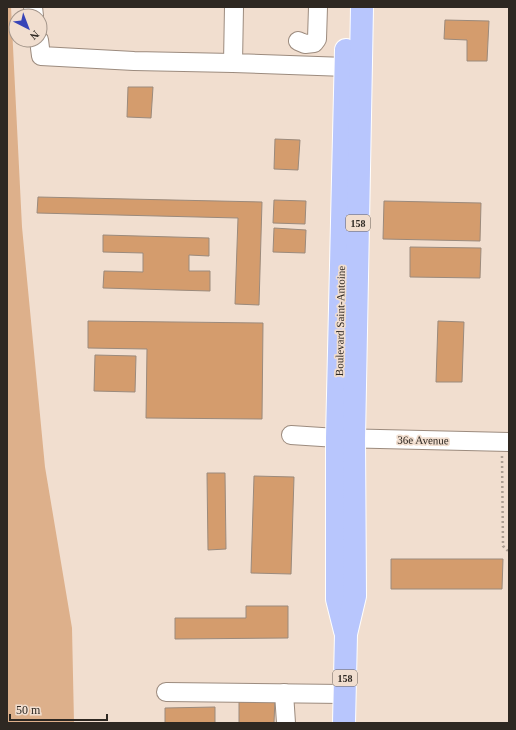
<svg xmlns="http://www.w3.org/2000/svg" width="516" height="730" font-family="'Times New Roman',serif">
<rect width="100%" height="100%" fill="#f1decf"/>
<!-- green -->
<polygon fill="#ddb08b" points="7,7 11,7 22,227 45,467 72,628 74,723 7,723"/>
<!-- building -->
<g fill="#d49c6d" stroke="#9b8a7c">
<polygon points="445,20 489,21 487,61 467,61 467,40 444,39"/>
<polygon points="128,87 153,87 151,118 127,117"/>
<polygon points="275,139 300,140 298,170 274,169"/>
<polygon points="38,197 262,202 259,305 235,304 238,218 37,213"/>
<polygon points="274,200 306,201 305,224 273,223"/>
<polygon points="384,201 481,203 480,241 383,239"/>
<polygon points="274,228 306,230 305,253 273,252"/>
<polygon points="103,235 209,238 209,256 189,255 189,271 210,271 210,291 103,288 104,271 143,272 143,253 103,252"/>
<polygon points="410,247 481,248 480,278 410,277"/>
<polygon points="88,321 263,323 262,419 146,418 147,349 88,348"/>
<polygon points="438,321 464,322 462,382 436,382"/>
<polygon points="95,355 136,356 135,392 94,391"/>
<polygon points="207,473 225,473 226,549 208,550"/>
<polygon points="254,476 294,477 291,574 251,573"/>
<polygon points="391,559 503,559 502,589 391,589"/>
<polygon points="246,606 288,606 288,638 175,639 175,618 246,618"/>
<polygon points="239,698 275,698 274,723 239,723"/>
<polygon points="215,707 215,723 165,723 165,708"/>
</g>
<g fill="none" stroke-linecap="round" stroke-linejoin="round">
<defs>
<g id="minor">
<polyline points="33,7 34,16"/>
<polyline points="234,7 233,63 346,67"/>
<polyline points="39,40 41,56 134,61 233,63"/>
<polyline points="298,41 305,44 314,43 317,39 318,7"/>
<polyline points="291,435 337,438 509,442"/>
<polyline points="166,692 344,694"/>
<polyline points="284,693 286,723"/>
</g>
<g id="major">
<polyline points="345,631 337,599 337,438 346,50"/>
<polyline points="344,723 346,634 355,596 354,439 362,7"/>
</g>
</defs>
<!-- minor casing -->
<use href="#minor" stroke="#9c8b7e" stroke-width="20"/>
<!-- major casing -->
<use href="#major" stroke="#fff" stroke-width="24"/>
<!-- path -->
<polyline stroke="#ad9f93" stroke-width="2.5" stroke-dasharray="2 3" stroke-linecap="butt" points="502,456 503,546 509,552"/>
<!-- minor -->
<use href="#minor" stroke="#fff" stroke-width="18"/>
<!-- major -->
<use href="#major" stroke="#b8c6fd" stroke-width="22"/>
</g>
<g text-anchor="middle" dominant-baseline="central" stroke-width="3.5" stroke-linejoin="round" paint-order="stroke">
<!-- shield labels -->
<g fill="#f1decf" stroke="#685f56" stroke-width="1">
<rect x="346" y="215" width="24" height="16" rx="3"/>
<rect x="333" y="670" width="24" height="16" rx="3"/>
</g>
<g font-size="10" font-weight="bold" fill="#2e2822">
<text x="358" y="223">158</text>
<text x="345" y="678">158</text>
</g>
<!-- street labels -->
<g font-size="11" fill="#2e2822" stroke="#f1decf">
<text transform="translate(340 321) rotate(-89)">Boulevard Saint-Antoine</text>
<text transform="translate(423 440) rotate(1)">36e Avenue</text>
</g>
</g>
<!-- border -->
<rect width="516" height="730" fill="none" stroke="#2e2822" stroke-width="16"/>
<!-- north arrow -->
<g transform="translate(28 28) rotate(138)"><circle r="19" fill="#f1decf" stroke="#a3958a"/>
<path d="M0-3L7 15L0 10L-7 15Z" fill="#3744b7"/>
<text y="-6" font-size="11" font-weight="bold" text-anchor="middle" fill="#2e2822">N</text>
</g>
<!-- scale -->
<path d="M10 714v6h97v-6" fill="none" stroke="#2e2822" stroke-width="2"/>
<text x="16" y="714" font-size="12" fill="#2e2822" stroke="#f1decf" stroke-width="3" paint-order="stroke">50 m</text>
</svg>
